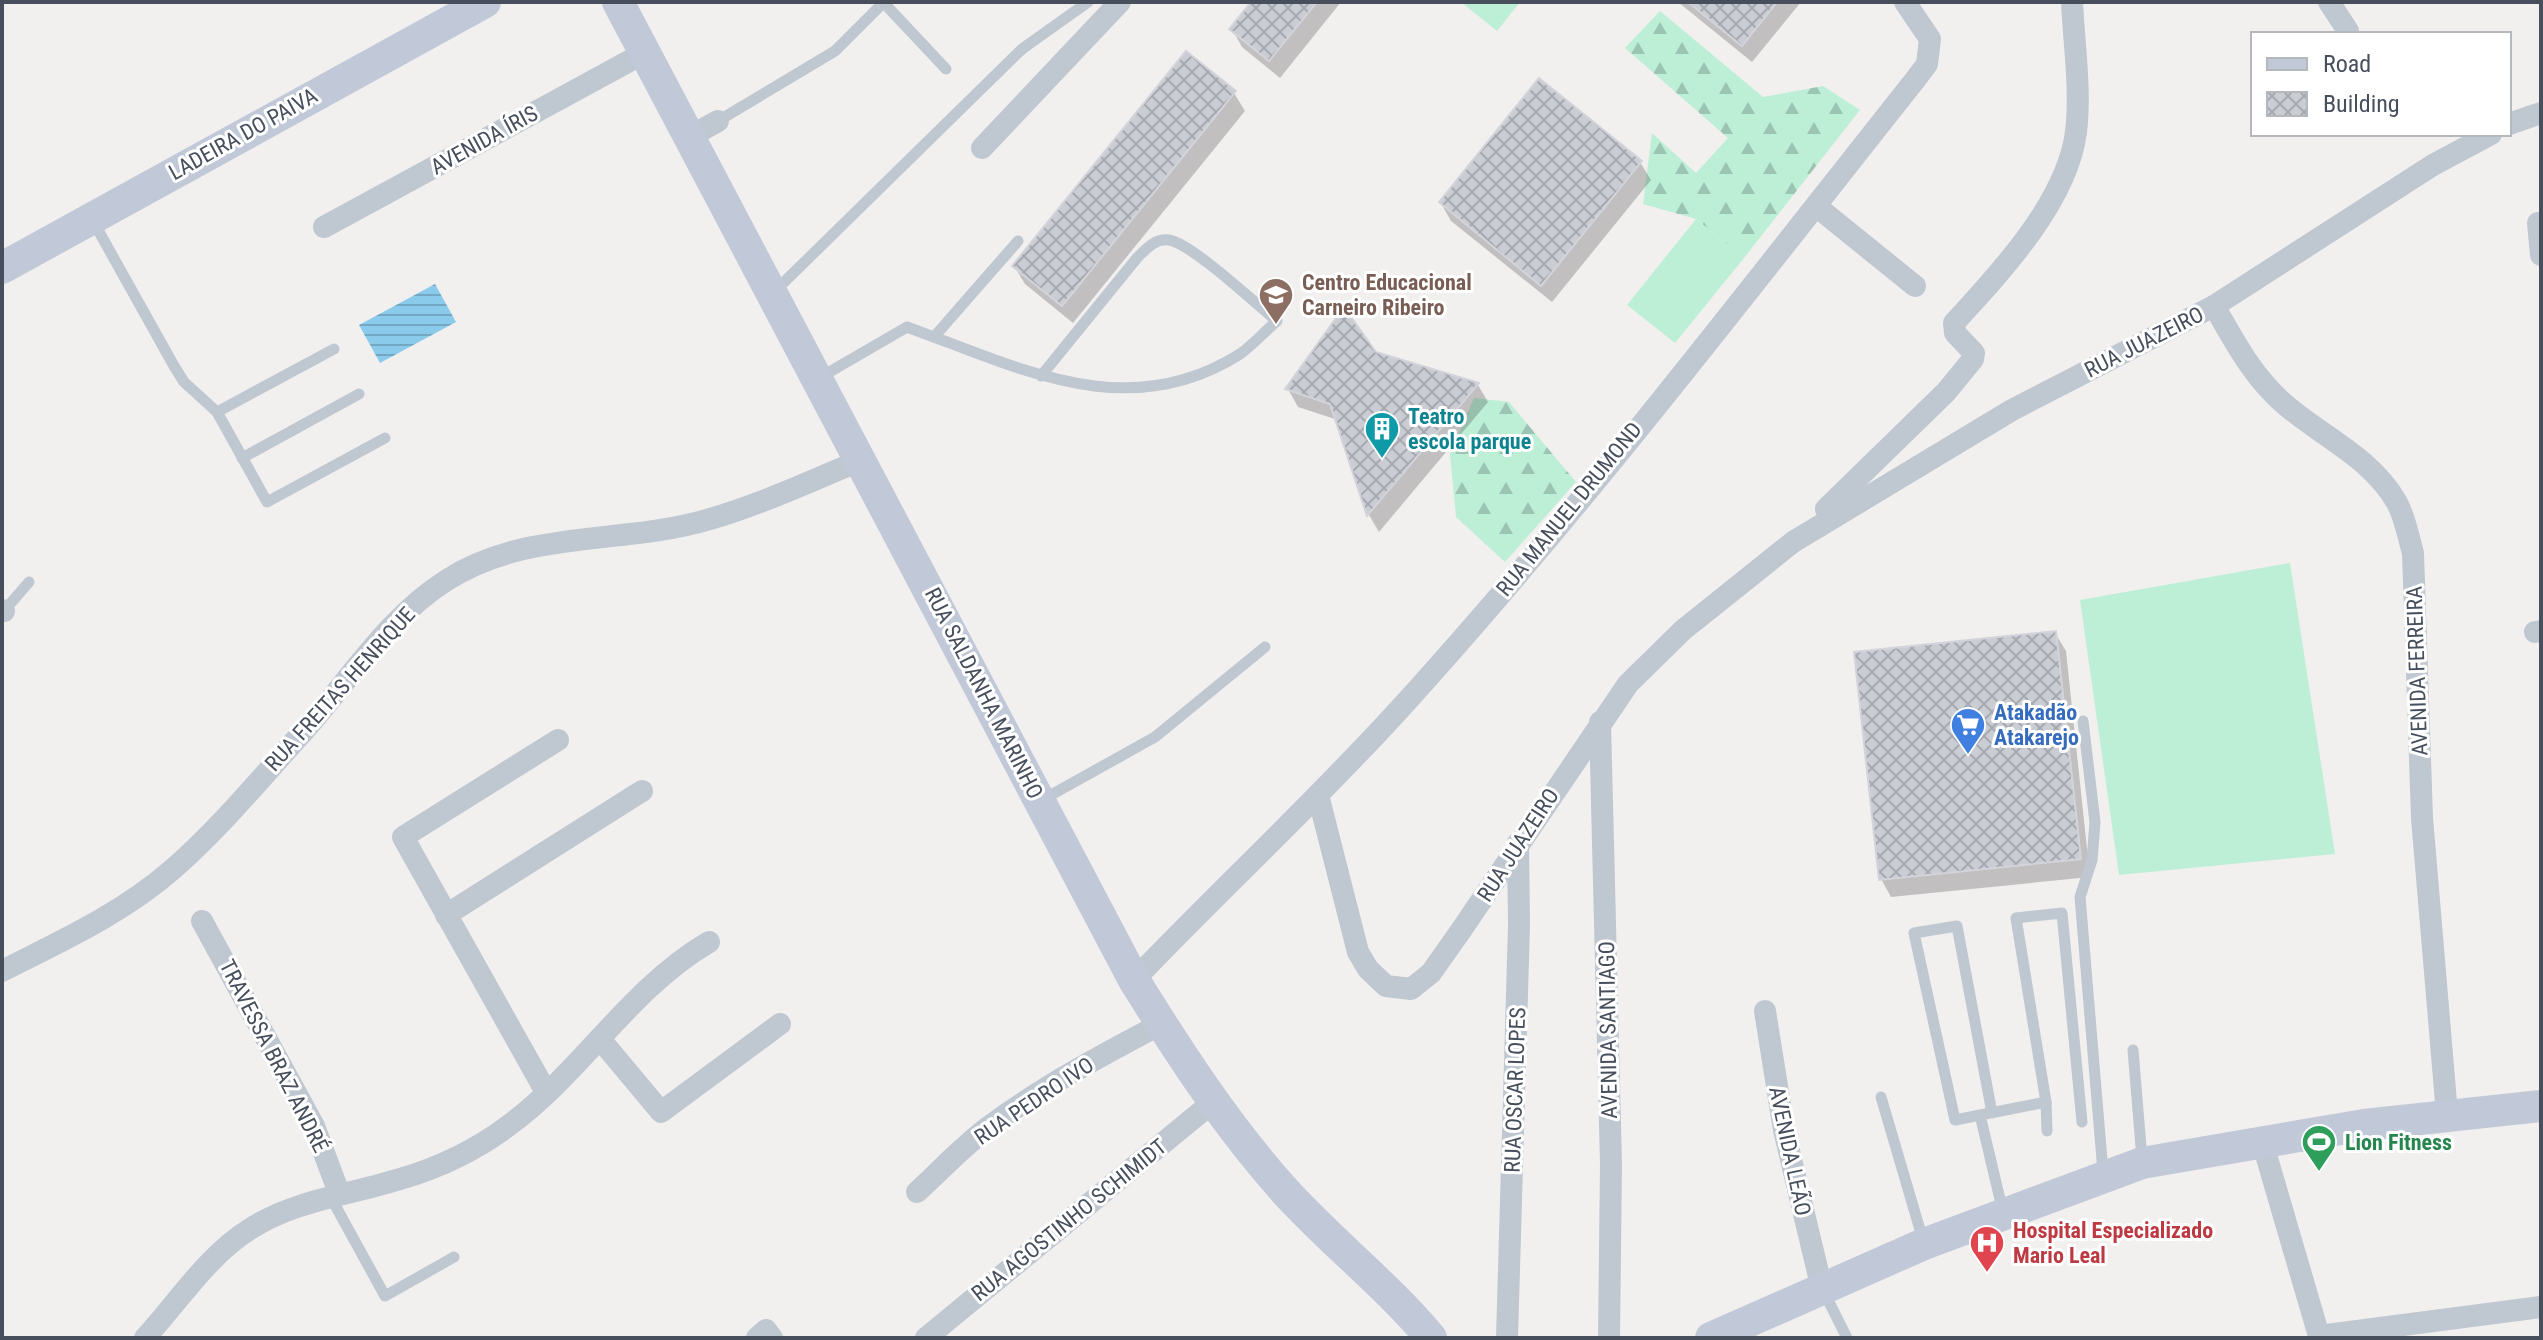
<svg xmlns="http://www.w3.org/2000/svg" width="2543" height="1340" font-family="'Roboto Condensed',sans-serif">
<defs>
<pattern id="forest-firs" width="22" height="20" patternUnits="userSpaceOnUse" patternTransform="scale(2)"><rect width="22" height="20" fill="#bdefd7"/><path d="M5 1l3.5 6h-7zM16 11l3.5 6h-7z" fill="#9bc4b2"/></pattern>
<pattern id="water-rules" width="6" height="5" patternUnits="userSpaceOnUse" patternTransform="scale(2)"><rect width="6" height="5" fill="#8acbec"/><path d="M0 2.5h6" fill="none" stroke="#73a7c2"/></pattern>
<pattern id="building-cross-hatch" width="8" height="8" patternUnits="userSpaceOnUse" patternTransform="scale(2)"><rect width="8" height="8" fill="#cbcdd5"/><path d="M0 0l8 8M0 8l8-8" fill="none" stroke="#a7a9b0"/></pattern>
</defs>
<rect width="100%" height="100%" fill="#f2efef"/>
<!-- forest -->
<g fill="url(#forest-firs)">
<polygon points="1660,11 1763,97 1823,86 1860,110 1744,258 1696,219 1643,204 1652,133 1696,173 1728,138 1625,48"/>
<polygon points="1474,398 1509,402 1576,482 1505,562 1456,517 1450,454"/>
</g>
<!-- pitch -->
<g fill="#bdefd7">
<polygon points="1461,2 1520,2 1497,31"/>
<polygon points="1696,219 1744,258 1675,343 1627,305"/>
<polygon points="2290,563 2335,854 2119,875 2080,600"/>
</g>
<!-- water -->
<polygon fill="url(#water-rules)" points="435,284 456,322 380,363 359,325"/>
<!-- shadow -->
<g fill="#0003">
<polygon points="1254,2 1341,2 1280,78 1242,47 1232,29"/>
<polygon points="1678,2 1801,2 1752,62"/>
<polygon points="1234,93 1245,111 1073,323 1025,284 1014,266"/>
<polygon points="1640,162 1651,180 1552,302 1451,221 1441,203"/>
<polygon points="1375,354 1478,385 1488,402 1379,532 1369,515 1338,420 1298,407 1288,389"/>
<polygon points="2055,633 2066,651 2090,877 1891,897 1881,879"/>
</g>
<!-- building -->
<g fill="url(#building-cross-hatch)" stroke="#d3d4db" stroke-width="2">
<polygon points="1251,2 1317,2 1269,61 1229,29"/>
<polygon points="1688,2 1777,2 1742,46"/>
<polygon points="1186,51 1236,91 1062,306 1012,266"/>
<polygon points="1539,78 1642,161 1541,286 1439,202"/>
<polygon points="1344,307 1376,352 1479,383 1367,516 1330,404 1285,389"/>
<polygon points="2056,631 2081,859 1879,880 1854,652"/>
</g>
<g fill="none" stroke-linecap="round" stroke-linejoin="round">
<!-- lane -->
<g stroke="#bfc7d1" stroke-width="11">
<polyline points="883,2 946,69"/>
<polyline points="718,121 835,51 884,2"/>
<polyline points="93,221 174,366 184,382 217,412 267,502 385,438"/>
<polyline points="775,291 1022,49 1088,2"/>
<polyline points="934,337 1018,241"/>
<path d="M819,378L907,327C1018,367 1127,426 1240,354C1253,345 1265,331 1277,321C1256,304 1191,243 1169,240C1155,238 1146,249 1137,258L1041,376"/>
<polyline points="217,412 334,349"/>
<polyline points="242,458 359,394"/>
<polyline points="4,611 29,582"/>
<polyline points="2083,721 2095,822 2092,860 2080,897 2103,1172"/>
<polyline points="1042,800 1155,737 1265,647"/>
<polyline points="2133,1050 2142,1159"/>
<polyline points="1881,1097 1923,1240"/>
<polyline points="1992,1113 1957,926 1914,933 1955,1120 2046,1102"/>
<polyline points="1980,1115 2003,1212"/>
<polyline points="2047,1131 2046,1102 2016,918 2062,913 2082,1122"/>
<polyline points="330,1196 385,1296 454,1257"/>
<polyline points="1823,1290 1847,1338"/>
</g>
<!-- street -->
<g stroke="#bfc7d1" stroke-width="22">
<polyline points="2329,2 2348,31"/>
<polyline points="2509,124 2541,113"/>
<polyline points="689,137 718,121"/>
<polyline points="982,148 1120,2"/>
<polyline points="1816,206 1915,286"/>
<polyline points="2538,223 2541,255"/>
<polyline points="324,227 644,53"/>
<path d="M2214,306C2234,340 2251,374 2281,401C2318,435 2369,455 2396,501C2405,516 2408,536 2413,553L2422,818L2447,1114"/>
<path d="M1826,509L1946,392L1973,359L1974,353L1955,333L1954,323C2000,273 2067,202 2076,132C2081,89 2074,45 2072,2"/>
<polyline points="2,610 4,611"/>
<polyline points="2535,632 2541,631"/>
<polyline points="1600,722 1611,1164 1609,1338"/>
<polyline points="1318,795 1358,952 1368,969 1386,986 1411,989 1431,973 1462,929 1628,684 1683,630 1793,542 2012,410 2214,306 2433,165 2491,134"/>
<polyline points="446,915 642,791"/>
<polyline points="202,921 314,1126 339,1193"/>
<path d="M2,971C61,941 123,913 173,869C220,828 260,779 302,733C348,682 388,617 447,580C526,529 624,545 710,519C762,504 812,480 862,460"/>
<path d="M1134,980C1220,890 1312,805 1397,712C1580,511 1746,293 1915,80L1927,64L1930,39L1905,2"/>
<polyline points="1765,1011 1784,1130 1822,1289"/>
<polyline points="600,1039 661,1112 780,1024"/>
<polyline points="546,1092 403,837 558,740"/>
<polyline points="2262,1141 2319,1336 2541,1307"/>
<path d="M917,1192C941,1170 964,1145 990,1126C1044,1086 1102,1055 1161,1024"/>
<path d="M145,1338C179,1301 207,1256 250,1229C295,1200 349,1195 400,1179C438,1168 476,1150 508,1126C582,1072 629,989 709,942"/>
<polyline points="757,1338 766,1330 772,1338"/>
<polyline points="926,1338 1213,1102"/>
<polyline points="1507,1338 1519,925 1518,843"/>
</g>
<!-- secondary -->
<g stroke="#c1c9d8" stroke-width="32">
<path d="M618,2L1134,980C1180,1054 1226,1125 1284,1190C1330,1241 1388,1286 1431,1338"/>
<polyline points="2,268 485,2"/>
<polyline points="1711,1338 1924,1244 2142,1163 2364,1125 2541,1106"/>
</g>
</g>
<!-- icons -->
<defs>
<symbol id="school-pin" viewBox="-11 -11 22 30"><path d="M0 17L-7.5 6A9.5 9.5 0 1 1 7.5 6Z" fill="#8d6e63" stroke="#fff"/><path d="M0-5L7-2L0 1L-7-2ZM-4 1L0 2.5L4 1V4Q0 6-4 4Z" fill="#fff"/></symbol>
<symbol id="building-pin" viewBox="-11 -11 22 30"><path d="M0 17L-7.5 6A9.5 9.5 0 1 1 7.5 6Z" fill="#0f9aa8" stroke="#fff"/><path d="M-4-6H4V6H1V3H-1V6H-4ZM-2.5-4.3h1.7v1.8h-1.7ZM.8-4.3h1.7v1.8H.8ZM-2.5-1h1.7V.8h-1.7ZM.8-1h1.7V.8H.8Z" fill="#fff"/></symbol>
<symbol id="supermarket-pin" viewBox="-11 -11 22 30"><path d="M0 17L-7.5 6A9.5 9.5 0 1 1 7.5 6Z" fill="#3f7fe0" stroke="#fff"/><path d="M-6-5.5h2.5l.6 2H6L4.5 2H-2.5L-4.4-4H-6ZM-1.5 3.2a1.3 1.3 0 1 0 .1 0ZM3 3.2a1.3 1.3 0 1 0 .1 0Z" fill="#fff"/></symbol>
<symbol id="stadium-pin" viewBox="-11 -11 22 30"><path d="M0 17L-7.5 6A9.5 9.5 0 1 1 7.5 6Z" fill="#2e9e5b" stroke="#fff"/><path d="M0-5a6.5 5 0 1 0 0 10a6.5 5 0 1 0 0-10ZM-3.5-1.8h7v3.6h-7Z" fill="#fff"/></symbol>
<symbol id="hospital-pin" viewBox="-11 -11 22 30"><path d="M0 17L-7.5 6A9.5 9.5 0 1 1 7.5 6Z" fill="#e0444e" stroke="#fff"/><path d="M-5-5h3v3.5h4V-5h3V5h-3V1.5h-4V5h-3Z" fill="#fff"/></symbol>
</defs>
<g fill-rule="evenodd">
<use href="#school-pin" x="1256" y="275" width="40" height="54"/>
<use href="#building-pin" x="1362" y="409" width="40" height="54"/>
<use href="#supermarket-pin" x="1948" y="705" width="40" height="54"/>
<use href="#stadium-pin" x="2299" y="1122" width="40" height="54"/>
<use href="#hospital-pin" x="1967" y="1223" width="40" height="54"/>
</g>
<g text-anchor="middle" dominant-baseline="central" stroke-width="6" stroke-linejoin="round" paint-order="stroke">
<!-- street labels -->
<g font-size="22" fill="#474f5d" stroke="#fff">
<text transform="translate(243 134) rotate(-29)">LADEIRA DO PAIVA</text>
<text transform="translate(484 140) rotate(-29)">AVENIDA ÍRIS</text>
<text transform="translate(2144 342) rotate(-27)">RUA JUAZEIRO</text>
<text transform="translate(1569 509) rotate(-51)">RUA MANUEL DRUMOND</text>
<text transform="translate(2417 671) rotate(-92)">AVENIDA FERREIRA</text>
<text transform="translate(340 689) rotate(-48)">RUA FREITAS HENRIQUE</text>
<text transform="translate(984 693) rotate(63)">RUA SALDANHA MARINHO</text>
<text transform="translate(1518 845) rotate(-57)">RUA JUAZEIRO</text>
<text transform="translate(1608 1030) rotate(-91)">AVENIDA SANTIAGO</text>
<text transform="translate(274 1056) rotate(63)">TRAVESSA BRAZ ANDRÉ</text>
<text transform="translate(1515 1090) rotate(-88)">RUA OSCAR LOPES</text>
<text transform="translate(1034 1101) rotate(-34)">RUA PEDRO IVO</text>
<text transform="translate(1790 1151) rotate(78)">AVENIDA LEÃO</text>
<text transform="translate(1069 1220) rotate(-39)">RUA AGOSTINHO SCHIMIDT</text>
</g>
<!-- education labels -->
<g font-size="22" font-weight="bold" fill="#785e54" stroke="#fff" text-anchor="start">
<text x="1302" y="282">Centro Educacional<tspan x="1302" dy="25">Carneiro Ribeiro</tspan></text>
</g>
<!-- culture labels -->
<g font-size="22" font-weight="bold" fill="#0d838f" stroke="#fff" text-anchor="start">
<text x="1408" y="416">Teatro<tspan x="1408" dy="25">escola parque</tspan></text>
</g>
<!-- shop labels -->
<g font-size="22" font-weight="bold" fill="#366cbe" stroke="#fff" text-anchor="start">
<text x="1994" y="712">Atakadão<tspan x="1994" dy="25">Atakarejo</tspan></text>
</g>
<!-- leisure labels -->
<g font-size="22" font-weight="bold" fill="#27864d" stroke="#fff" text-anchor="start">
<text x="2345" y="1142">Lion Fitness</text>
</g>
<!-- health labels -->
<g font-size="22" font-weight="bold" fill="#be3a42" stroke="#fff" text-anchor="start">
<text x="2013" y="1230">Hospital Especializado<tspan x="2013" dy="25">Mario Leal</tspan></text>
</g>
</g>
<!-- border -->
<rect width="2543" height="1340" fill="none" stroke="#474f5d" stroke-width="8"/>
<!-- legend -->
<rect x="2251" y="32" width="260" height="104" fill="#ffffff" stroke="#b5b9be" stroke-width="2"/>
<rect x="2267" y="58" width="40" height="12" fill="#c1c9d8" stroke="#b5b9be" stroke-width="2"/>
<text x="2323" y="72" font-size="24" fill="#474f5d">Road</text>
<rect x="2267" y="92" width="40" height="24" fill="url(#building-cross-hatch)" stroke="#b5b9be" stroke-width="2"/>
<text x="2323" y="112" font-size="24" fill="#474f5d">Building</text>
</svg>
